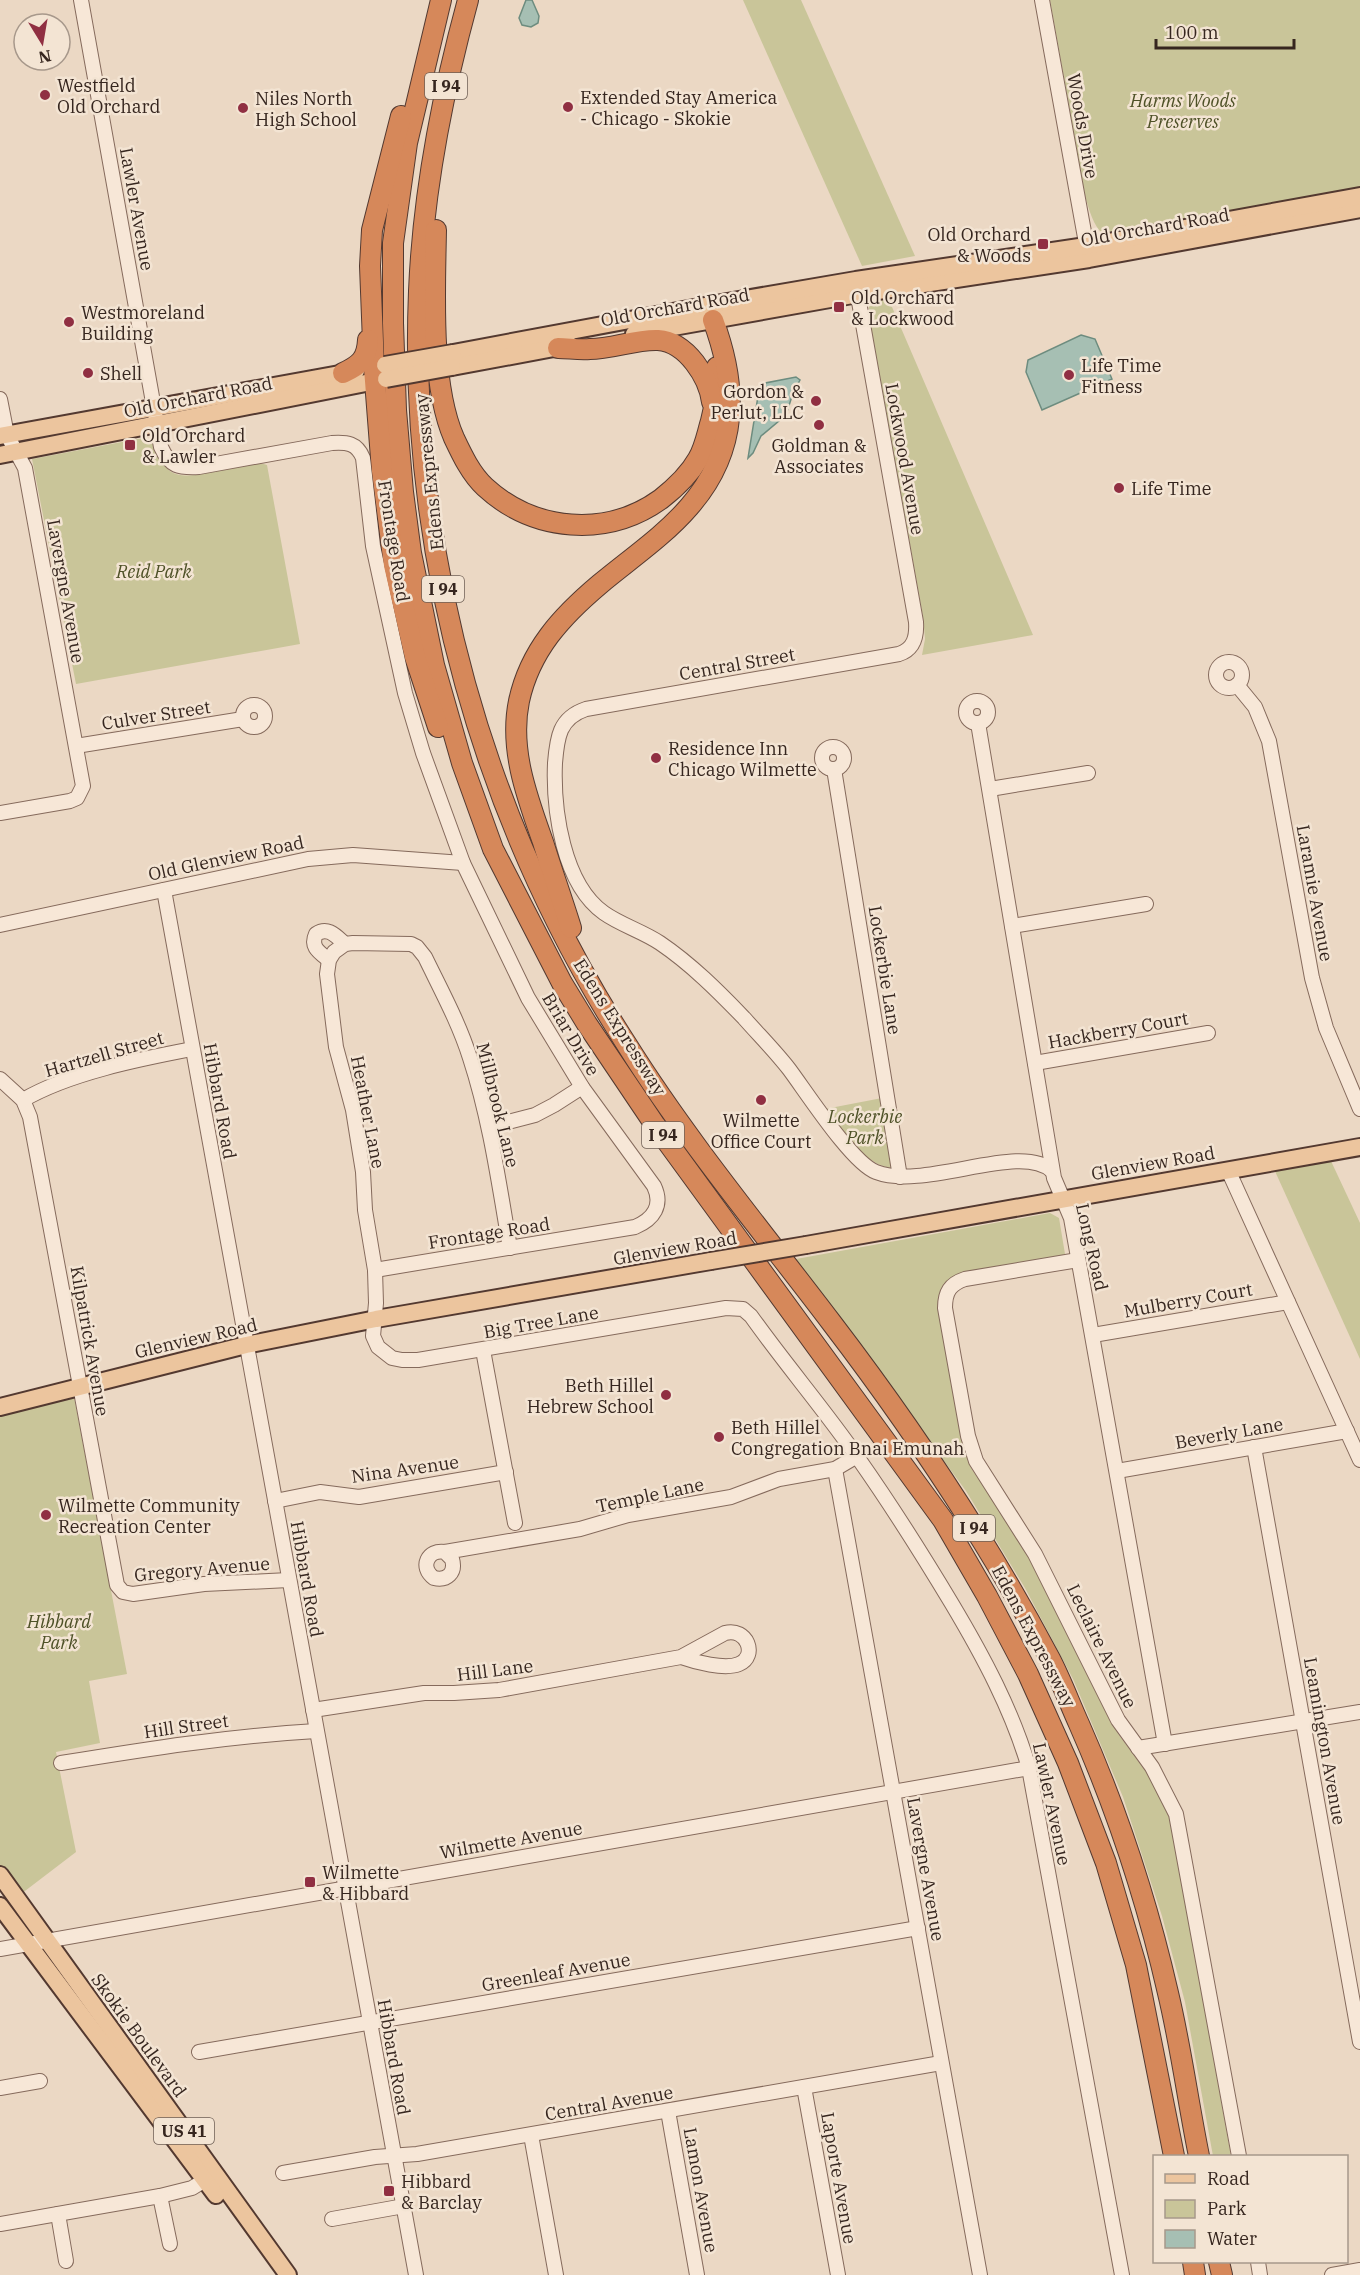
<svg xmlns="http://www.w3.org/2000/svg" width="1360" height="2275" font-family="'IBM Plex Serif',serif">
<rect width="100%" height="100%" fill="#ebd8c4"/>
<!-- green -->
<g fill="#c9c599">
<polygon points="743,0 801,0 915,256 862,266"/>
<path d="M1050,0H1360V191L1104,235C1093,226 1089,209 1085,196Z"/>
<polygon points="883,298 892,307 1033,635 922,655 925,639 923,617 869,316 869,306 874,300"/>
<path d="M143,438C160,442 158,468 176,474C204,482 238,456 267,465L300,644L76,684L32,459Z"/>
<path d="M882,1098L894,1169C861,1163 844,1134 825,1109Z"/>
<polygon points="1330,1159 1360,1223 1360,1359 1274,1169"/>
<polygon points="1050,1213 1059,1218 1065,1254 1060,1256 971,1271 939,1311 962,1439 971,1468 1004,1516 1051,1596 1119,1735 1150,1777 1167,1810 1172,1827 1231,2156 1213,2156 1185,2002 1162,1916 1123,1797 1073,1679 1025,1588 966,1491 796,1259"/>
<polygon points="74,1397 127,1674 89,1681 100,1743 56,1752 76,1852 21,1894 0,1866 0,1416"/>
</g>
<!-- water -->
<g fill="#a6bfb3" stroke="#6d8c7f" stroke-width="1.5">
<polygon points="526,0 532,0 539,16 538,23 531,27 522,25 519,18"/>
<polygon points="1081,335 1095,339 1112,379 1042,410 1026,372 1028,360"/>
<polygon points="796,377 800,380 793,393 786,415 761,436 753,453 748,458 760,384"/>
</g>
<g fill="none" stroke-linecap="round" stroke-linejoin="round">
<defs>
<g id="minor">
<path d="M81,0L161,447C170,467 179,468 199,467L332,443C347,442 357,443 363,458L373,546L405,693L423,753L463,863L528,998L582,1087L654,1186C663,1205 654,1219 635,1227L375,1270"/>
<polyline points="1042,0 1088,254"/>
<path d="M856,285L916,622C917,637 914,649 899,654L586,709C559,718 557,738 555,763C553,810 563,884 604,913C621,925 642,931 660,943C691,964 718,991 744,1018C759,1035 775,1051 789,1069C807,1093 852,1163 876,1172C925,1191 1021,1141 1052,1171"/>
<polyline points="0,399 7,435 25,468 83,786 77,798 70,801 0,813"/>
<circle cx="1229" cy="675" r="13"/>
<polyline points="1237,685 1255,707 1269,741 1312,978 1326,1028 1360,1109"/>
<circle cx="977" cy="712" r="11"/>
<circle cx="254" cy="716" r="11"/>
<polyline points="978,723 1054,1178 1071,1218 1165,1744"/>
<polyline points="76,746 243,719"/>
<circle cx="833" cy="758" r="11"/>
<polyline points="834,769 900,1177"/>
<polyline points="990,789 1088,773"/>
<polyline points="164,890 416,2275"/>
<polyline points="0,925 308,859 353,855 463,863"/>
<polyline points="1012,926 1146,904"/>
<path d="M329,960C319,952 310,947 316,934C328,926 336,936 345,944"/>
<polyline points="1035,1063 1208,1033"/>
<polyline points="0,1079 23,1100 30,1117 117,1585 123,1592 133,1594 204,1584 289,1580"/>
<path d="M23,1100C69,1073 140,1059 192,1049"/>
<polyline points="489,1127 535,1115 554,1105 582,1087"/>
<polyline points="1228,1170 1360,1460"/>
<path d="M510,1248C499,1184 490,1119 470,1058C459,1023 441,990 425,957L417,947L411,944L353,943L345,944L334,952L329,960L327,974L336,1047L353,1110L363,1172L365,1210L375,1270L376,1303L373,1336L378,1347L392,1358L402,1360H418L726,1308L743,1309L751,1316C785,1364 824,1409 858,1458C891,1505 922,1554 952,1604C983,1656 1012,1710 1029,1768L1122,2275"/>
<path d="M1078,1260L965,1279C950,1284 945,1292 945,1308L968,1436L976,1461L1035,1554L1118,1720L1152,1767L1176,1814L1239,2156"/>
<polyline points="1093,1335 1288,1302"/>
<polyline points="483,1350 515,1523"/>
<polyline points="1254,1447 1360,2042"/>
<polyline points="835,1469 980,2275"/>
<polyline points="1117,1471 1347,1431"/>
<polyline points="275,1501 320,1492 359,1497 506,1472"/>
<path d="M445,1552L452,1559C456,1573 447,1581 434,1578C419,1567 428,1549 445,1552L580,1529L628,1515L731,1497L779,1479L835,1469L857,1456"/>
<path d="M313,1710L424,1693H454L499,1690L681,1657C695,1662 725,1670 739,1664C758,1656 747,1627 725,1633L681,1657"/>
<polyline points="1138,1748 1360,1712"/>
<path d="M61,1763C147,1749 229,1736 316,1731"/>
<polyline points="0,1949 1029,1768"/>
<polyline points="199,2052 918,1928"/>
<polyline points="804,2087 838,2275"/>
<polyline points="0,2088 40,2081"/>
<polyline points="668,2111 697,2275"/>
<polyline points="531,2135 556,2275"/>
<polyline points="283,2173 375,2157 417,2154 941,2063"/>
<polyline points="160,2196 170,2244"/>
<polyline points="58,2214 66,2261"/>
<polyline points="332,2219 404,2206"/>
<polyline points="0,2224 160,2196 192,2188 213,2175"/>
<polyline points="1258,2262 1260,2275"/>
<polyline points="1332,2275 1360,2270"/>
</g>
<g id="major">
<polyline points="634,334 858,294 1089,259 1360,209"/>
<polyline points="453,353 710,305 856,280 1086,246 1360,196"/>
<polyline points="452,367 570,345"/>
<polyline points="0,436 356,371"/>
<polyline points="0,455 386,379"/>
<polyline points="806,1245 1360,1147"/>
<polyline points="0,1407 246,1345 376,1319 711,1261"/>
<polyline points="0,1875 288,2275"/>
<polyline points="0,1906 216,2195"/>
</g>
<g id="highway">
<polyline points="441,0 407,143 393,243 393,323 396,410 403,492 411,553 434,665 462,763 493,849 562,983 587,1024 655,1125 943,1520 987,1596 1028,1674 1068,1763 1106,1863 1136,1965 1174,2156"/>
<path d="M468,0C442,95 423,192 419,291C408,556 484,823 627,1045C688,1142 762,1231 831,1322C912,1428 987,1540 1050,1659C1061,1680 1069,1702 1079,1724C1117,1810 1147,1901 1168,1993C1181,2047 1188,2102 1199,2156"/>
<polyline points="401,116 372,230 370,266 374,368 382,471 394,565 415,657 438,727"/>
<path d="M436,230C435,290 430,383 454,438C462,455 471,474 485,487C534,532 607,538 661,499C675,488 689,475 698,459C705,447 707,434 711,421C715,403 720,385 717,367"/>
<path d="M558,348C568,348 579,350 590,349C612,349 636,339 658,340C687,342 709,378 712,402"/>
<path d="M343,373C360,365 367,359 368,340"/>
<path d="M571,928C562,899 552,871 543,842C527,797 509,749 519,701C530,650 562,616 600,584C630,559 664,536 689,507C739,450 738,387 713,320"/>
<polyline points="1193,2262 1195,2275"/>
<polyline points="1219,2262 1222,2275"/>
</g>
</defs>
<!-- minor casing -->
<use href="#minor" stroke="#856a5c" stroke-width="16"/>
<!-- major casing -->
<use href="#major" stroke="#533930" stroke-width="20"/>
<!-- highway casing -->
<use href="#highway" stroke="#533930" stroke-width="22"/>
<!-- minor -->
<use href="#minor" stroke="#f7e7d7" stroke-width="14"/>
<!-- major -->
<use href="#major" stroke="#ecc59e" stroke-width="16"/>
<!-- highway -->
<use href="#highway" stroke="#d6885a" stroke-width="20"/>
<defs>
<g id="major-bridge">
<polyline points="385,365 453,353"/>
<polyline points="386,379 452,367"/>
<polyline points="711,1261 806,1245"/>
</g>
</defs>
<!-- major-bridge casing -->
<use href="#major-bridge" stroke="#533930" stroke-width="20" stroke-linecap="butt"/>
<!-- major-bridge -->
<use href="#major-bridge" stroke="#ecc59e" stroke-width="16"/>
</g>
<!-- markers -->
<g fill="#902f42" stroke="#f3e4d3" stroke-width="2">
<circle cx="45" cy="95" r="6"/>
<circle cx="568" cy="107" r="6"/>
<circle cx="243" cy="108" r="6"/>
<rect x="1037" y="238" width="12" height="12" rx="3"/>
<rect x="833" y="301" width="12" height="12" rx="3"/>
<circle cx="69" cy="322" r="6"/>
<circle cx="88" cy="373" r="6"/>
<circle cx="1069" cy="375" r="6"/>
<circle cx="816" cy="401" r="6"/>
<circle cx="819" cy="425" r="6"/>
<rect x="124" y="439" width="12" height="12" rx="3"/>
<circle cx="1119" cy="488" r="6"/>
<circle cx="656" cy="758" r="6"/>
<circle cx="761" cy="1100" r="6"/>
<circle cx="666" cy="1395" r="6"/>
<circle cx="719" cy="1437" r="6"/>
<circle cx="46" cy="1515" r="6"/>
<rect x="304" y="1876" width="12" height="12" rx="3"/>
<rect x="383" y="2185" width="12" height="12" rx="3"/>
</g>
<g text-anchor="middle" dominant-baseline="central" stroke-width="5" stroke-linejoin="round" paint-order="stroke">
<!-- shield labels -->
<g fill="#f3e4d3" stroke="#6f5f55" stroke-width="1.5">
<rect x="425" y="73" width="42" height="26" rx="4.5"/>
<rect x="422" y="576" width="42" height="26" rx="4.5"/>
<rect x="642" y="1122" width="42" height="26" rx="4.5"/>
<rect x="953" y="1515" width="42" height="26" rx="4.5"/>
<rect x="154" y="2118" width="60" height="26" rx="4.5"/>
</g>
<g font-size="16" font-weight="bold" fill="#36261f">
<text x="446" y="86">I 94</text>
<text x="443" y="589">I 94</text>
<text x="663" y="1135">I 94</text>
<text x="974" y="1528">I 94</text>
<text x="184" y="2131">US 41</text>
</g>
<!-- poi labels -->
<g font-size="18" fill="#36261f" stroke="#f3e4d3" text-anchor="start">
<text x="57" y="85">Westfield<tspan x="57" dy="21">Old Orchard</tspan></text>
<text x="580" y="97">Extended Stay America<tspan x="580" dy="21">- Chicago - Skokie</tspan></text>
<text x="255" y="98">Niles North<tspan x="255" dy="21">High School</tspan></text>
<text x="1031" y="234" text-anchor="end">Old Orchard<tspan x="1031" dy="21">&amp; Woods</tspan></text>
<text x="851" y="297">Old Orchard<tspan x="851" dy="21">&amp; Lockwood</tspan></text>
<text x="81" y="312">Westmoreland<tspan x="81" dy="21">Building</tspan></text>
<text x="1081" y="365">Life Time<tspan x="1081" dy="21">Fitness</tspan></text>
<text x="100" y="373">Shell</text>
<text x="804" y="391" text-anchor="end">Gordon &amp;<tspan x="804" dy="21">Perlut, LLC</tspan></text>
<text x="142" y="435">Old Orchard<tspan x="142" dy="21">&amp; Lawler</tspan></text>
<text x="819" y="445" text-anchor="middle">Goldman &amp;<tspan x="819" dy="21">Associates</tspan></text>
<text x="1131" y="488">Life Time</text>
<text x="668" y="748">Residence Inn<tspan x="668" dy="21">Chicago Wilmette</tspan></text>
<text x="761" y="1120" text-anchor="middle">Wilmette<tspan x="761" dy="21">Office Court</tspan></text>
<text x="654" y="1385" text-anchor="end">Beth Hillel<tspan x="654" dy="21">Hebrew School</tspan></text>
<text x="731" y="1427">Beth Hillel<tspan x="731" dy="21">Congregation Bnai Emunah</tspan></text>
<text x="58" y="1505">Wilmette Community<tspan x="58" dy="21">Recreation Center</tspan></text>
<text x="322" y="1872">Wilmette<tspan x="322" dy="21">&amp; Hibbard</tspan></text>
<text x="401" y="2181">Hibbard<tspan x="401" dy="21">&amp; Barclay</tspan></text>
</g>
<!-- park labels -->
<g font-size="18" font-style="italic" fill="#4e5127" stroke="#f3e4d3">
<text x="1183" y="100">Harms Woods<tspan x="1183" dy="21">Preserves</tspan></text>
<text x="154" y="571">Reid Park</text>
<text x="865" y="1116">Lockerbie<tspan x="865" dy="21">Park</tspan></text>
<text x="59" y="1621">Hibbard<tspan x="59" dy="21">Park</tspan></text>
</g>
<!-- street labels -->
<g font-size="18" fill="#36261f" stroke="#f3e4d3">
<text transform="translate(1083 126) rotate(80)">Woods Drive</text>
<text transform="translate(137 209) rotate(80)">Lawler Avenue</text>
<text transform="translate(1155 227) rotate(-10)">Old Orchard Road</text>
<text transform="translate(675 307) rotate(-10)">Old Orchard Road</text>
<text transform="translate(198 397) rotate(-11)">Old Orchard Road</text>
<text transform="translate(905 459) rotate(80)">Lockwood Avenue</text>
<text transform="translate(429 472) rotate(-96)">Edens Expressway</text>
<text transform="translate(394 541) rotate(81)">Frontage Road</text>
<text transform="translate(66 591) rotate(80)">Lavergne Avenue</text>
<text transform="translate(737 664) rotate(-10)">Central Street</text>
<text transform="translate(156 715) rotate(-9)">Culver Street</text>
<text transform="translate(226 858) rotate(-12)">Old Glenview Road</text>
<text transform="translate(1315 893) rotate(80)">Laramie Avenue</text>
<text transform="translate(885 970) rotate(81)">Lockerbie Lane</text>
<text transform="translate(620 1027) rotate(58)">Edens Expressway</text>
<text transform="translate(1118 1030) rotate(-10)">Hackberry Court</text>
<text transform="translate(571 1034) rotate(59)">Briar Drive</text>
<text transform="translate(104 1054) rotate(-16)">Hartzell Street</text>
<text transform="translate(220 1101) rotate(80)">Hibbard Road</text>
<text transform="translate(498 1105) rotate(76)">Millbrook Lane</text>
<text transform="translate(368 1112) rotate(79)">Heather Lane</text>
<text transform="translate(1153 1163) rotate(-10)">Glenview Road</text>
<text transform="translate(489 1233) rotate(-9)">Frontage Road</text>
<text transform="translate(1092 1247) rotate(77)">Long Road</text>
<text transform="translate(675 1248) rotate(-10)">Glenview Road</text>
<text transform="translate(1188 1300) rotate(-10)">Mulberry Court</text>
<text transform="translate(541 1322) rotate(-10)">Big Tree Lane</text>
<text transform="translate(196 1338) rotate(-13)">Glenview Road</text>
<text transform="translate(90 1341) rotate(80)">Kilpatrick Avenue</text>
<text transform="translate(1229 1433) rotate(-10)">Beverly Lane</text>
<text transform="translate(405 1469) rotate(-8)">Nina Avenue</text>
<text transform="translate(650 1495) rotate(-12)">Temple Lane</text>
<text transform="translate(202 1569) rotate(-5)">Gregory Avenue</text>
<text transform="translate(307 1579) rotate(80)">Hibbard Road</text>
<text transform="translate(1034 1636) rotate(62)">Edens Expressway</text>
<text transform="translate(1102 1646) rotate(64)">Leclaire Avenue</text>
<text transform="translate(495 1670) rotate(-7)">Hill Lane</text>
<text transform="translate(186 1726) rotate(-8)">Hill Street</text>
<text transform="translate(1325 1741) rotate(80)">Leamington Avenue</text>
<text transform="translate(1052 1804) rotate(78)">Lawler Avenue</text>
<text transform="translate(511 1840) rotate(-10)">Wilmette Avenue</text>
<text transform="translate(926 1869) rotate(80)">Lavergne Avenue</text>
<text transform="translate(556 1972) rotate(-10)">Greenleaf Avenue</text>
<text transform="translate(139 2035) rotate(54)">Skokie Boulevard</text>
<text transform="translate(394 2057) rotate(80)">Hibbard Road</text>
<text transform="translate(609 2103) rotate(-10)">Central Avenue</text>
<text transform="translate(839 2178) rotate(80)">Laporte Avenue</text>
<text transform="translate(701 2190) rotate(80)">Lamon Avenue</text>
</g>
</g>
<!-- legend -->
<rect x="1153" y="2155" width="195" height="108" fill="#f3e4d3" stroke="#a7988b" stroke-width="1.5"/>
<rect x="1165" y="2174" width="30" height="9" fill="#ecc59e" stroke="#a7988b" stroke-width="1.5"/>
<text x="1207" y="2185" font-size="18" fill="#36261f">Road</text>
<rect x="1165" y="2200" width="30" height="18" fill="#c9c599" stroke="#a7988b" stroke-width="1.5"/>
<text x="1207" y="2215" font-size="18" fill="#36261f">Park</text>
<rect x="1165" y="2230" width="30" height="18" fill="#a6bfb3" stroke="#a7988b" stroke-width="1.5"/>
<text x="1207" y="2245" font-size="18" fill="#36261f">Water</text>
<!-- north arrow -->
<g transform="translate(42 42) rotate(169)"><circle r="28" fill="#f3e4d3" stroke="#a7988b" stroke-width="1.5"/>
<path d="M0-4.5L10 22L0 15L-10 22Z" fill="#902f42"/>
<text y="-9" font-size="16" font-weight="bold" text-anchor="middle" fill="#36261f">N</text>
</g>
<!-- scale -->
<path d="M1156 39v9h138v-9" fill="none" stroke="#36261f" stroke-width="3"/>
<text x="1165" y="39" font-size="18" fill="#36261f" stroke="#f3e4d3" stroke-width="4.5" paint-order="stroke">100 m</text>
</svg>
